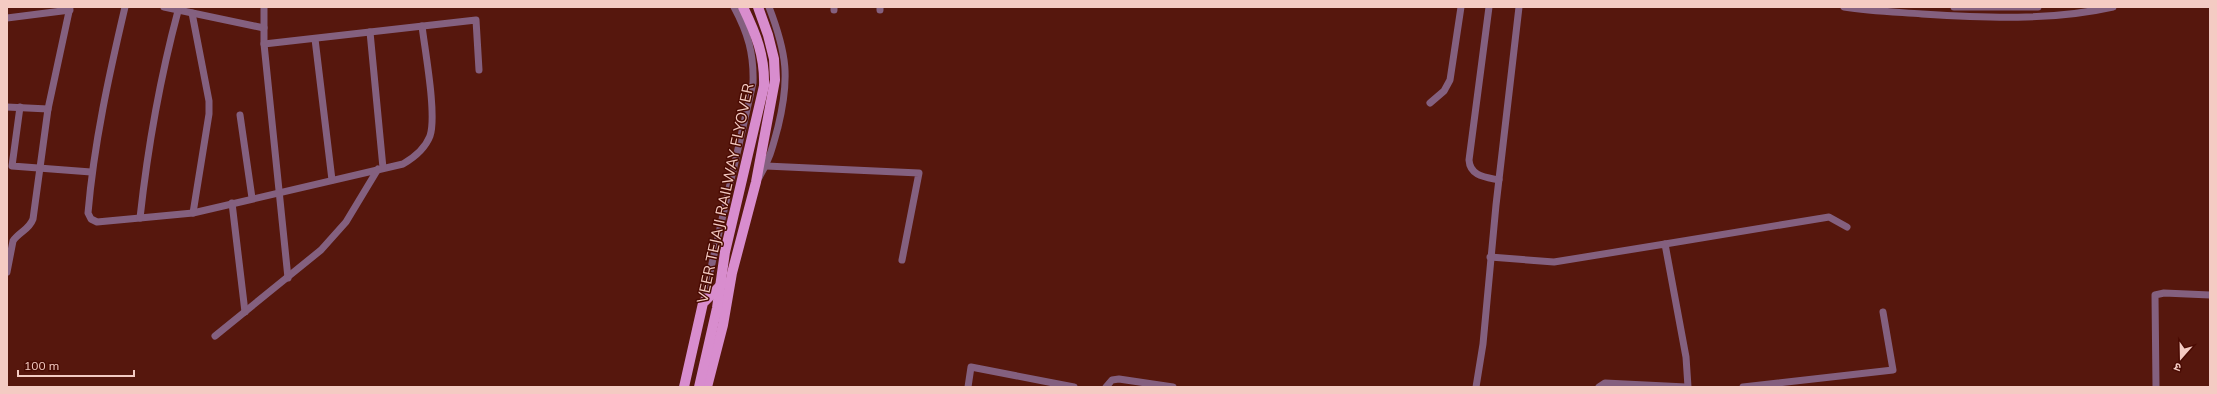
<svg xmlns="http://www.w3.org/2000/svg" width="2217" height="394" font-family="Mulish,'Noto Sans Devanagari',sans-serif">
<rect width="100%" height="100%" fill="#56170d"/>
<g fill="none" stroke-linecap="round" stroke-linejoin="round">
<!-- minor -->
<g stroke="#84607f" stroke-width="7">
<path d="M125,7C109,75 94,143 88,213L91,219L97,222L140,218"/>
<polyline points="164,7 264,28"/>
<polyline points="264,7 264,44 288,278"/>
<path d="M1489,7L1469,160C1470,176 1485,177 1499,180"/>
<path d="M1844,7C1870,11 1896,12 1922,14C1985,18 2051,21 2113,7"/>
<polyline points="1954,7 2038,7"/>
<polyline points="834,10 834,7"/>
<polyline points="880,10 880,7"/>
<path d="M178,11C159,82 148,145 140,218L193,213L403,164C415,157 425,149 430,136C437,115 425,51 422,26"/>
<polyline points="192,13 209,101 209,114 193,213"/>
<polyline points="7,18 70,10"/>
<polyline points="370,32 383,168"/>
<polyline points="315,39 332,180"/>
<polyline points="264,44 476,20 479,70"/>
<polyline points="1430,103 1444,91 1450,80 1461,7"/>
<polyline points="7,107 48,109"/>
<polyline points="20,107 12,166 91,172"/>
<polyline points="240,115 252,198"/>
<polyline points="766,166 919,173 902,260"/>
<path d="M758,179C769,162 773,146 778,127C790,78 787,54 769,7"/>
<polyline points="232,203 245,312"/>
<polyline points="1665,244 1823,218 1829,217 1847,227"/>
<polyline points="1490,257 1554,262 1665,244 1686,357 1688,387"/>
<path d="M7,272L13,241C19,232 29,230 33,219L48,109L70,7"/>
<path d="M703,303L753,83C754,54 748,33 734,7"/>
<polyline points="215,336 321,250 346,222 378,169"/>
<polyline points="968,387 971,367 1074,387"/>
<polyline points="1106,387 1112,380 1119,379 1173,387"/>
<polyline points="1476,387 1483,344 1496,205 1519,7"/>
<polyline points="1599,387 1605,383 1686,387"/>
<polyline points="1743,387 1893,370 1883,312"/>
<polyline points="2156,387 2155,295 2164,293 2210,295"/>
</g>
<!-- primary -->
<g stroke="#d88dce" stroke-width="10">
<polyline points="684,387 703,303 724,282"/>
<polyline points="707,387 723,325 732,273 756,182 775,80 774,59 768,35 758,7"/>
</g>
<!-- primary-bridge -->
<path stroke="#d88dce" stroke-width="10" d="M699,387L717,308L725,252L764,86C765,56 756,34 743,7"/>
</g>
<g text-anchor="middle" dominant-baseline="central" stroke-width="3" stroke-linejoin="round" paint-order="stroke">
<!-- street labels -->
<g font-size="15" fill="#f4cbc3" stroke="#4a0b03">
<text transform="translate(725 193) rotate(-78)">VEER TEJAJI RAILWAY FLYOVER</text>
</g>
</g>
<!-- border -->
<rect width="2217" height="394" fill="none" stroke="#f4cbc3" stroke-width="16"/>
<!-- north arrow -->
<g transform="translate(2181 358) rotate(200)" stroke="#4a0b03" stroke-width="3" paint-order="stroke">
<path d="M0-3L7 15L0 10L-7 15Z" fill="#f4cbc3"/>
<text y="-6" font-size="11" font-weight="bold" text-anchor="middle" fill="#f4cbc3">उ</text>
</g>
<!-- scale -->
<path d="M18 370v6h116v-6" fill="none" stroke="#f4cbc3" stroke-width="2"/>
<text x="24" y="370" font-size="12" fill="#f4cbc3" stroke="#4a0b03" stroke-width="3" paint-order="stroke">100 m</text>
</svg>
